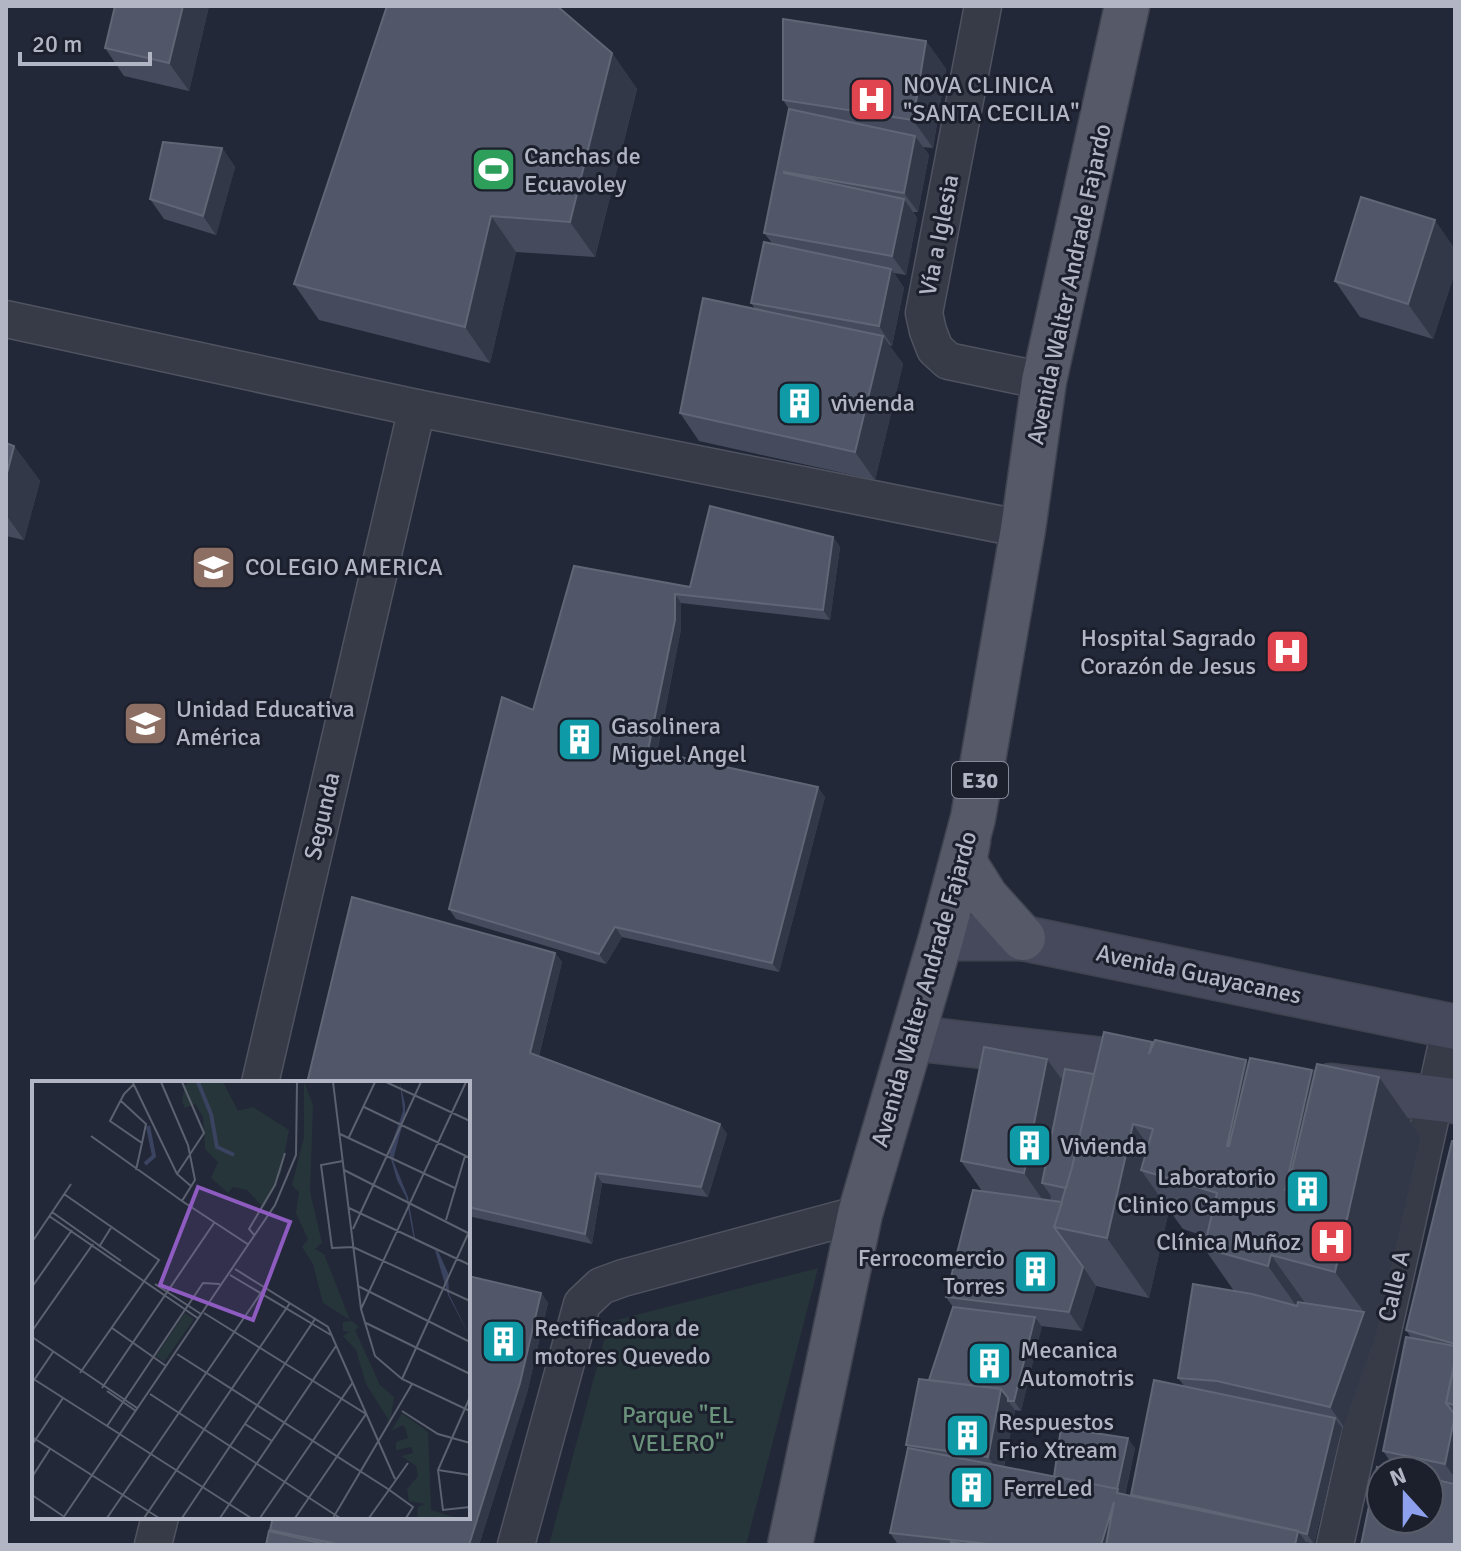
<svg xmlns="http://www.w3.org/2000/svg" width="1461" height="1551" font-family="Signika,sans-serif">
<rect width="100%" height="100%" fill="#232838"/>
<!-- green -->
<polygon fill="#26353a" points="818,1268 746,1545 549,1545 609,1322"/>
<g fill="none" stroke-linecap="round" stroke-linejoin="round">
<defs>
<g id="street">
<polyline points="983,6 924,313 928,331 935,349 948,361 1044,381"/>
<polyline points="6,319 417,408 1023,529"/>
<polyline points="260,1083 417,408"/>
<polyline points="153,1545 160,1517"/>
<polyline points="516,1545 582,1304 601,1286 623,1278 860,1214"/>
<polyline points="1335,1545 1451,1026"/>
</g>
<g id="secondary">
<polyline points="941,938 1023,938 1455,1027"/>
<polyline points="912,1038 1156,1066"/>
<polyline points="1331,1086 1455,1101"/>
</g>
<g id="primary">
<polyline points="968,841 964,862 986,897 1023,938"/>
<polyline points="790,1545 860,1214 941,938 973,818 1023,529 1044,381 1127,6"/>
</g>
</defs>
<!-- street casing -->
<use href="#street" stroke="#4f5360" stroke-width="39"/>
<!-- secondary casing -->
<use href="#secondary" stroke="#404451" stroke-width="47"/>
<!-- primary casing -->
<use href="#primary" stroke="#404451" stroke-width="47"/>
<!-- street -->
<use href="#street" stroke="#373b48" stroke-width="36"/>
<!-- secondary -->
<use href="#secondary" stroke="#45495b" stroke-width="44"/>
<!-- primary -->
<use href="#primary" stroke="#555968" stroke-width="44"/>
</g>
<!-- wall -->
<g fill="#454b5d" fill-rule="evenodd">
<polygon points="209,6 189,91 124,76 105,48"/>
<polygon points="926,41 946,69 933,148 923,147 929,155 918,212 913,212 917,218 906,275 894,273 904,288 892,346 889,345 903,364 875,480 699,441 680,413 756,310 751,303 772,243 764,233 789,109 783,100"/>
<polygon points="612,53 637,89 595,257 516,252 490,363 319,320 294,284"/>
<polygon points="222,148 235,167 216,235 164,219 150,199"/>
<polygon points="1455,249 1455,272 1433,339 1360,317 1335,281"/>
<polygon points="6,443 14,446 40,481 24,540 6,536"/>
<polygon points="833,537 840,547 830,620 681,603 681,629 657,752 825,797 779,972 622,937 606,964 456,919 449,909 533,710 574,566 690,587"/>
<polygon points="555,953 562,962 539,1056 720,1124 727,1134 708,1197 602,1183 592,1244 468,1216 468,1083"/>
<path d="M1153,1044L1246,1060L1249,1064L1312,1070L1315,1075L1379,1077L1421,1137L1377,1332L1344,1427L1340,1426L1342,1428L1314,1544L1306,1542L1308,1545H896L897,1543L890,1533L908,1448L906,1445L929,1380L953,1307L946,1297L982,1191L961,1161L1047,1059L1063,1081L1094,1074ZM1169,1210L1183,1229L1207,1237L1204,1248L1234,1291L1178,1378L1185,1387L1132,1496L1125,1495L1135,1448L1054,1477L1004,1467L1015,1410L1021,1411L1041,1326L1082,1331L1096,1286L1149,1298Z"/>
<polygon points="1455,1141 1455,1483 1429,1477 1429,1471 1397,1471 1383,1451 1411,1338 1406,1330"/>
<polygon points="541,1293 548,1303 527,1393 479,1545 266,1545 271,1532 270,1530"/>
</g>
<!-- shaded-wall -->
<g fill="#333849">
<polygon points="183,6 209,6 189,91 169,63"/>
<polygon points="926,41 946,69 933,148 913,120"/>
<polygon points="612,53 637,89 595,257 570,222"/>
<polygon points="915,136 929,155 918,212 904,193"/>
<polygon points="222,148 235,167 216,235 203,216"/>
<polygon points="904,199 917,218 906,275 892,256"/>
<polygon points="491,216 516,252 490,363 465,327"/>
<polygon points="1435,220 1455,249 1455,272 1433,339 1408,304"/>
<polygon points="891,269 904,288 892,346 879,326"/>
<polygon points="883,336 903,364 875,480 855,452"/>
<polygon points="14,446 40,481 24,540 6,515 6,477"/>
<polygon points="833,537 840,547 830,620 823,610"/>
<polygon points="675,594 681,603 681,629 655,760 648,750"/>
<polygon points="818,787 825,797 779,972 772,963"/>
<polygon points="615,927 622,937 606,964 599,954"/>
<polygon points="555,953 562,962 537,1063 530,1053"/>
<polygon points="1047,1059 1072,1094 1042,1183 1051,1196 1049,1209 1024,1173"/>
<polygon points="1246,1060 1287,1120 1269,1205 1227,1146"/>
<polygon points="1312,1070 1354,1130 1327,1250 1285,1190"/>
<polygon points="1379,1077 1421,1137 1377,1332 1344,1427 1330,1407 1364,1312 1335,1272"/>
<polygon points="720,1124 727,1134 708,1197 701,1187"/>
<polygon points="1133,1124 1172,1179 1141,1170 1169,1210 1149,1298 1107,1238"/>
<polygon points="596,1173 602,1183 592,1244 585,1234"/>
<polygon points="1271,1255 1313,1314 1310,1325 1268,1266"/>
<polygon points="1083,1267 1096,1286 1082,1331 1069,1312"/>
<polygon points="541,1293 548,1303 527,1393 479,1545 469,1545"/>
<polygon points="1035,1317 1042,1327 1021,1411 1014,1401"/>
<polygon points="1001,1389 1010,1401 1008,1401 1015,1410 1002,1476 988,1457"/>
<polygon points="1455,1415 1455,1478 1445,1464"/>
<polygon points="1335,1418 1342,1428 1314,1544 1307,1534"/>
<polygon points="1128,1438 1135,1448 1124,1498 1115,1497"/>
<polygon points="1114,1502 1121,1545 1101,1545"/>
<polygon points="1298,1531 1308,1545 1295,1545"/>
</g>
<!-- building -->
<g fill="#515768" stroke="#606676" stroke-width="2">
<polygon points="115,6 183,6 169,63 105,48"/>
<polygon points="387,6 557,6 612,53 570,222 491,216 465,327 294,284"/>
<polygon points="783,19 926,41 913,120 783,100"/>
<polygon points="789,109 915,136 904,193 784,172 784,173 904,199 892,256 764,233"/>
<polygon points="163,142 222,148 203,216 150,199"/>
<polygon points="1361,197 1435,220 1408,304 1335,281"/>
<polygon points="764,242 891,269 879,326 751,303"/>
<polygon points="703,298 883,336 855,452 680,413"/>
<polygon points="6,443 14,446 6,477"/>
<polygon points="710,506 833,537 823,610 675,594 675,620 648,750 818,787 772,963 615,927 599,954 449,909 502,697 533,710 574,566 690,587"/>
<polygon points="352,897 555,953 530,1053 720,1124 701,1187 596,1173 585,1234 468,1207 468,1083 307,1083"/>
<polygon points="1104,1032 1152,1042 1149,1054 1155,1040 1246,1060 1227,1146 1229,1146 1250,1058 1312,1070 1285,1190 1287,1190 1317,1064 1379,1077 1335,1272 1271,1255 1268,1266 1204,1248 1217,1193 1141,1170 1153,1129 1133,1124 1107,1238 1054,1227 1072,1167"/>
<polygon points="984,1047 1047,1059 1024,1173 961,1161"/>
<polygon points="1065,1069 1094,1074 1072,1167 1066,1188 1042,1183"/>
<polygon points="1452,1141 1455,1141 1455,1344 1406,1330"/>
<polygon points="973,1190 1062,1202 1054,1227 1083,1267 1069,1312 946,1297"/>
<polygon points="468,1276 541,1293 520,1383 469,1545 341,1545 270,1530 273,1517 468,1517"/>
<polygon points="1193,1284 1252,1294 1297,1306 1298,1302 1364,1312 1330,1407 1217,1381 1178,1378"/>
<polygon points="953,1307 1035,1317 1014,1401 1008,1401 1008,1398 1001,1389 929,1380"/>
<polygon points="1406,1337 1455,1346 1455,1361 1446,1403 1455,1415 1445,1464 1383,1451"/>
<polygon points="1455,1361 1455,1405 1446,1403"/>
<polygon points="919,1379 1001,1389 988,1457 906,1445"/>
<polygon points="1154,1380 1335,1418 1307,1534 1298,1532 1298,1531 1193,1507 1131,1495"/>
<polygon points="1061,1428 1128,1438 1117,1489 1054,1477"/>
<polygon points="908,1448 1118,1489 1117,1493 1298,1531 1295,1545 1106,1545 1114,1502 1101,1545 997,1545 890,1533"/>
<polygon points="1377,1467 1394,1471 1381,1471 1381,1519 1429,1519 1429,1478 1455,1484 1455,1545 1361,1545"/>
<polygon points="269,1531 329,1545 266,1545"/>
<polygon points="951,1542 970,1545 950,1545"/>
</g>
<!-- icons -->
<defs>
<symbol id="hospital-square" viewBox="-11 -11 22 22"><rect x="-9" y="-9" width="18" height="18" rx="4" fill="#e0444e" stroke="#1c202d"/><path d="M-5-5h3v3.5h4V-5h3V5h-3V1.5h-4V5h-3Z" fill="#fff"/></symbol>
<symbol id="stadium-square" viewBox="-11 -11 22 22"><rect x="-9" y="-9" width="18" height="18" rx="4" fill="#2e9e5b" stroke="#1c202d"/><path d="M0-5a6.5 5 0 1 0 0 10a6.5 5 0 1 0 0-10ZM-3.5-1.8h7v3.6h-7Z" fill="#fff"/></symbol>
<symbol id="building-square" viewBox="-11 -11 22 22"><rect x="-9" y="-9" width="18" height="18" rx="4" fill="#0f9aa8" stroke="#1c202d"/><path d="M-4-6H4V6H1V3H-1V6H-4ZM-2.5-4.3h1.7v1.8h-1.7ZM.8-4.3h1.7v1.8H.8ZM-2.5-1h1.7V.8h-1.7ZM.8-1h1.7V.8H.8Z" fill="#fff"/></symbol>
<symbol id="school-square" viewBox="-11 -11 22 22"><rect x="-9" y="-9" width="18" height="18" rx="4" fill="#8d6e63" stroke="#1c202d"/><path d="M0-5L7-2L0 1L-7-2ZM-4 1L0 2.5L4 1V4Q0 6-4 4Z" fill="#fff"/></symbol>
<symbol id="university-square" viewBox="-11 -11 22 22"><rect x="-9" y="-9" width="18" height="18" rx="4" fill="#8d6e63" stroke="#1c202d"/><path d="M0-5L7-2L0 1L-7-2ZM-4 1L0 2.5L4 1V4Q0 6-4 4Z" fill="#fff"/></symbol>
</defs>
<g fill-rule="evenodd">
<use href="#hospital-square" x="846" y="74" width="51" height="51"/>
<use href="#stadium-square" x="468" y="144" width="51" height="51"/>
<use href="#building-square" x="774" y="378" width="51" height="51"/>
<use href="#school-square" x="188" y="542" width="51" height="51"/>
<use href="#hospital-square" x="1262" y="626" width="51" height="51"/>
<use href="#university-square" x="120" y="698" width="51" height="51"/>
<use href="#building-square" x="554" y="714" width="51" height="51"/>
<use href="#building-square" x="1004" y="1120" width="51" height="51"/>
<use href="#building-square" x="1282" y="1166" width="51" height="51"/>
<use href="#hospital-square" x="1306" y="1216" width="51" height="51"/>
<use href="#building-square" x="1010" y="1246" width="51" height="51"/>
<use href="#building-square" x="478" y="1316" width="51" height="51"/>
<use href="#building-square" x="964" y="1338" width="51" height="51"/>
<use href="#building-square" x="942" y="1410" width="51" height="51"/>
<use href="#building-square" x="946" y="1462" width="51" height="51"/>
</g>
<g text-anchor="middle" dominant-baseline="central" stroke-width="6" stroke-linejoin="round" paint-order="stroke">
<!-- shield labels -->
<rect fill="#1c202d" stroke="#858997" stroke-width="2" x="952" y="762" width="56" height="36" rx="6"/>
<g font-size="22" font-weight="bold" fill="#b2b6c4">
<text x="980" y="780">E30</text>
</g>
<!-- poi labels -->
<g font-size="24" fill="#b2b6c4" stroke="#1c202d" text-anchor="start">
<text x="903" y="85">NOVA CLINICA<tspan x="903" dy="28">"SANTA CECILIA"</tspan></text>
<text x="524" y="156">Canchas de<tspan x="524" dy="28">Ecuavoley</tspan></text>
<text x="831" y="403">vivienda</text>
<text x="245" y="567">COLEGIO AMERICA</text>
<text x="1256" y="638" text-anchor="end">Hospital Sagrado<tspan x="1256" dy="28">Corazón de Jesus</tspan></text>
<text x="176" y="709">Unidad Educativa<tspan x="176" dy="28">América</tspan></text>
<text x="611" y="726">Gasolinera<tspan x="611" dy="28">Miguel Angel</tspan></text>
<text x="1060" y="1146">Vivienda</text>
<text x="1276" y="1177" text-anchor="end">Laboratorio<tspan x="1276" dy="28">Clinico Campus</tspan></text>
<text x="1301" y="1242" text-anchor="end">Clínica Muñoz</text>
<text x="1005" y="1258" text-anchor="end">Ferrocomercio<tspan x="1005" dy="28">Torres</tspan></text>
<text x="534" y="1328">Rectificadora de<tspan x="534" dy="28">motores Quevedo</tspan></text>
<text x="1020" y="1350">Mecanica<tspan x="1020" dy="28">Automotris</tspan></text>
<text x="998" y="1422">Respuestos<tspan x="998" dy="28">Frio Xtream</tspan></text>
<text x="1003" y="1488">FerreLed</text>
</g>
<!-- street labels -->
<g font-size="24" fill="#b2b6c4" stroke="#1c202d">
<text transform="translate(939 235) rotate(-79)">Vía a Iglesia</text>
<text transform="translate(1069 284) rotate(-78)">Avenida Walter Andrade Fajardo</text>
<text transform="translate(322 816) rotate(-77)">Segunda</text>
<text transform="translate(1199 974) rotate(12)">Avenida Guayacanes</text>
<text transform="translate(924 989) rotate(-74)">Avenida Walter Andrade Fajardo</text>
<text transform="translate(1394 1286) rotate(-77)">Calle A</text>
</g>
<!-- park labels -->
<g font-size="24" fill="#6b937c" stroke="#1c202d">
<text x="678" y="1415">Parque "EL<tspan x="678" dy="28">VELERO"</tspan></text>
</g>
</g>
<!-- overview -->
<g transform="translate(32 1081)">
<rect width="438" height="438" fill="#232838"/>
<path d="M159,1H191L206,30L221,26L257,49L249,92L232,127L215,109L201,106L196,112L179,97L186,81L173,68L171,36L163,23L153,27L150,21L153,4ZM272,1L281,24L278,111L290,162L283,168L292,173L318,239L291,222L281,183L270,166L276,158L264,132L267,111L260,104L272,56ZM153,232L162,238L132,281L124,275ZM320,240L327,246L323,249L348,304L362,316L358,341L334,303L324,269L311,255L317,251L311,250V241ZM370,332L396,351L399,429L422,436L385,437L386,426L393,423L377,420L375,408L386,395L384,385L369,375L381,372L380,366L364,369V361L376,357L374,349L371,344L359,350Z" fill="#26353a"/>
<path d="M368,1L373,23V34L361,79L376,116L383,157L406,170L416,192L417,213L438,256L416,214L403,169L382,159L374,116L365,99L357,71L371,30Z" fill="#3a4360"/>
<path fill="none" stroke="#3a4360" stroke-width="4" d="M166,1L179,33L185,66L202,74M113,83L122,75L116,45"/>
<path fill="none" stroke="#5c6170" stroke-width="2" d="M129,1L156,64L163,99L150,120L217,164M301,1L329,228L343,275L370,298L438,330M354,1L438,40M101,2L145,93L160,106M89,20L114,43L110,62L78,40L92,13L101,4M332,26L438,77M308,53L423,107M59,55L150,120M317,56L343,1M311,80L289,84L300,167L321,166L438,220M104,89L110,62M312,89L436,152M145,93L172,52L150,1M32,113L127,179L48,292M317,127L438,184M20,131L89,180M17,135L167,238M414,139L433,75M321,148L389,1M223,155L217,148L243,104L253,72M0,161L39,103M67,166L80,145M203,188L296,246L363,398M198,194L299,254M123,203L169,233M326,205L438,261M0,206L40,149M329,228L434,1M172,232L334,333L263,437M334,242L438,293M80,247L134,285M0,250L61,163M0,256L105,327M145,273L356,408L381,426L374,437M0,297L219,437M370,298L436,153M0,302L21,271M70,307L182,142M75,310L104,330M118,313L308,437M438,316L406,389L411,429L438,426M370,330L406,353L438,362M213,343L240,360M75,345L171,202L188,203M0,356L127,437M0,364L31,317M406,389L438,394M0,396L18,368M0,414L31,435M31,437L243,124L264,74L265,1M75,437L233,206M112,437L258,222M150,437L283,238M188,437L304,265M228,437L321,301M301,437L380,303M337,437L376,382"/>
<path fill="#8e5cc1" fill-opacity="0.15" stroke="#8e5cc1" stroke-width="4" d="M166,106L258,141L221,239L128,204Z"/>
<rect width="438" height="438" fill="none" stroke="#b2b6c4" stroke-width="4"/>
</g>
<!-- border -->
<rect width="1461" height="1551" fill="none" stroke="#b2b6c4" stroke-width="16"/>
<!-- north arrow -->
<g transform="translate(1405 1495) rotate(339)"><circle r="38" fill="#1c202d" stroke="#585c69" stroke-width="2"/>
<path d="M0-6L14 30L0 20L-14 30Z" fill="#8da0ee"/>
<text y="-12" font-size="22" font-weight="bold" text-anchor="middle" fill="#b2b6c4">N</text>
</g>
<!-- scale -->
<path d="M20 52v12h130v-12" fill="none" stroke="#b2b6c4" stroke-width="4"/>
<text x="32" y="52" font-size="24" fill="#b2b6c4" stroke="#1c202d" stroke-width="6" paint-order="stroke">20 m</text>
</svg>
